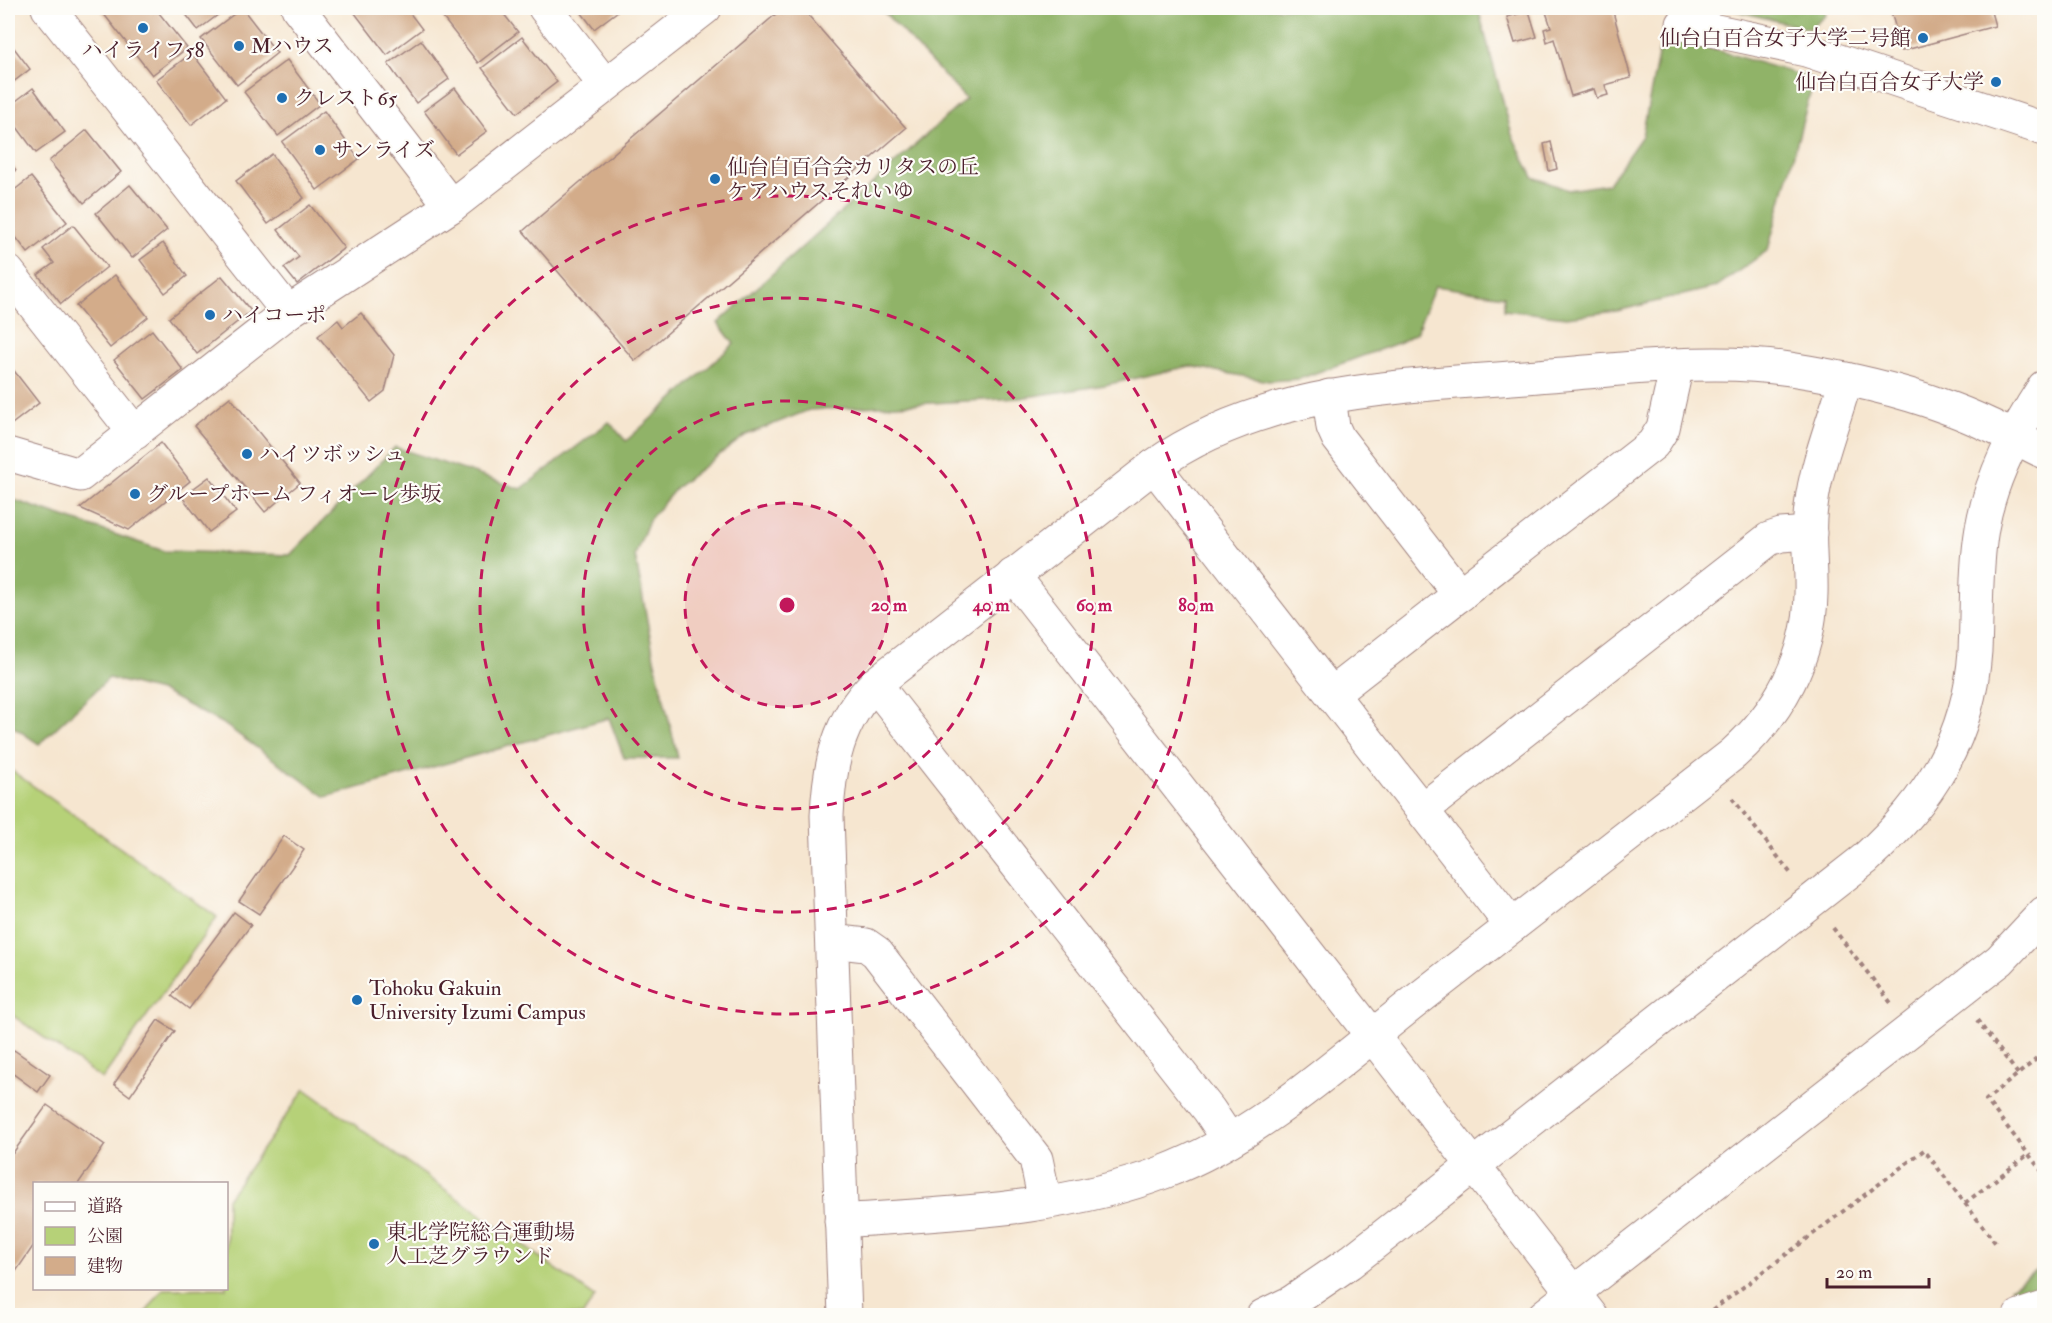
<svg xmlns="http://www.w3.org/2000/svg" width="2052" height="1323" font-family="'IM FELL Double Pica','Noto Serif JP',serif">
<rect width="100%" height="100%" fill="#fdfcf7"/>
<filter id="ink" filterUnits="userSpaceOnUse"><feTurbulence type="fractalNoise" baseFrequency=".0167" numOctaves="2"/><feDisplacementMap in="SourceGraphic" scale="12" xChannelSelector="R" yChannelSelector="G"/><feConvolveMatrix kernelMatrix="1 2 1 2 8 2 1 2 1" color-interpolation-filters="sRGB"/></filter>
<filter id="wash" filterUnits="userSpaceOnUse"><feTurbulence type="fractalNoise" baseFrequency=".008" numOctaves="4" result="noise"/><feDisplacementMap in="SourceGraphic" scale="24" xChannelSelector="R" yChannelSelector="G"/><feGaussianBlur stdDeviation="1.35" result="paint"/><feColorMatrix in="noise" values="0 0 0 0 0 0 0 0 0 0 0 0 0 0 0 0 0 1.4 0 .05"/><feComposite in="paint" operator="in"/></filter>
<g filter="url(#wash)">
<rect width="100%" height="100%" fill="#f6e6d0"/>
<!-- green -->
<g fill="#b6d178" stroke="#807852" stroke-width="1.5">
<polygon points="8,768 217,917 102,1079 8,1012"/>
<polygon points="305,1089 595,1297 583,1315 144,1315 163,1289 226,1288 227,1199"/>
</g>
<!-- forest -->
<g fill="#90b368" stroke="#6d694a" stroke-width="1.5">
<polygon points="880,8 1478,8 1512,135 1533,177 1568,190 1608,184 1642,136 1659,50 1679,39 1814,79 1768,250 1716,287 1617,311 1566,317 1504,310 1504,296 1435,286 1416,333 1401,342 1299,379 1268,381 1190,366 1105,385 1020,398 809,410 746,435 677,487 649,520 635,555 654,658 678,758 624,758 609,718 326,797 225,725 163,692 109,678 39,744 8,723 8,498 164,551 290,555 395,447 521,489 609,422 626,441 734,344 718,323 966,99"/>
<polygon points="1725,8 1824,8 1826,15 1809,29"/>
<polygon points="2044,1265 2044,1299 2023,1306 2011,1288"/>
</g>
<g id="blocks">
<!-- building -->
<g fill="#d3ac8a">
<polygon points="99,8 155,8 187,48 152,75"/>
<polygon points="181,8 227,8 198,30"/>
<polygon points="242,8 277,53 237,85 201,39"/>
<polygon points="351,8 406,8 422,29 387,55"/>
<polygon points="456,8 499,8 518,32 478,63 443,18"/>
<polygon points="578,8 622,8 594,29"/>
<polygon points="783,8 802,8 906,128 635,361 523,231"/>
<polygon points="1550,8 1612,8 1631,78 1605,85 1608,95 1597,98 1594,89 1571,96 1554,39 1547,42 1544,29 1551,27 1545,9"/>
<polygon points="1890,8 1990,8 1995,26 1902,51"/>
<polygon points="1529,11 1537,37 1515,43 1507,17"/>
<polygon points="522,37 557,82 517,113 482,68"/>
<polygon points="8,40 30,69 8,86"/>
<polygon points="421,40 449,79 416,103 388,64"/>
<polygon points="192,53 226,98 191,125 156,80"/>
<polygon points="287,60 320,104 278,136 244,92"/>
<polygon points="33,88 65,132 36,153 8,115 8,107"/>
<polygon points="455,88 487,131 456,154 424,111"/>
<polygon points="324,111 359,159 317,190 282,142"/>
<polygon points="87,130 121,172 84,203 49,161"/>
<polygon points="1551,142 1557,169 1549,171 1544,144"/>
<polygon points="272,154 304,198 268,224 236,181"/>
<polygon points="8,160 16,170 8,177"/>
<polygon points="31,177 67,222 28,253 8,227 8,195"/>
<polygon points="130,185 167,230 132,258 96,213"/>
<polygon points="310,205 344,248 297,284 284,268 299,257 278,230"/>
<polygon points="73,225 107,267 61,304 38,275 54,263 43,249"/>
<polygon points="163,243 187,276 165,293 140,260"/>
<polygon points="115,275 148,317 110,348 76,306"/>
<polygon points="222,276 251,311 197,354 169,318"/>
<polygon points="361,313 394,355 385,391 371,402 318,336 338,320 343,327"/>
<polygon points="152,330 183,370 145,399 114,360"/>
<polygon points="8,363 39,403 8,427"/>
<polygon points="230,397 300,483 265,512 194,426"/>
<polygon points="161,443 190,481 129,530 80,508"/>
<polygon points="209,477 236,512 209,532 182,497"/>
<polygon points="284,836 304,850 259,914 239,901"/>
<polygon points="234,912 251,925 189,1009 172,996"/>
<polygon points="158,1020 175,1031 130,1096 114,1084"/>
<polygon points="14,1050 50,1075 38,1092 8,1070 8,1058"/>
<polygon points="47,1105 105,1145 78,1184 34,1184 34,1245 8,1283 8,1160"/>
</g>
</g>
</g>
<g filter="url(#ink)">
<use href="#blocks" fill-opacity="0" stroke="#a0827e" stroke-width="1.5"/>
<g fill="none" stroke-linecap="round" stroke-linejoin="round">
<defs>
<g id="minor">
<polyline points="48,8 288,312"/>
<polyline points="298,8 451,206"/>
<polyline points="545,8 605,85"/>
<polyline points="1683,24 1806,50 2044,129"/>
<polyline points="8,272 135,433"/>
<polyline points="1329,396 1333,427 1338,438 1460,595"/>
<polyline points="8,454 80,475 288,312 451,206 705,8"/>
<polyline points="1154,466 1512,926"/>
<polyline points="1013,575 1591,1316"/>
<polyline points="875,684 1209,1110 1229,1140"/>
<polyline points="1332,694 1653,444 1663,428 1677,365"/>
<polyline points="1422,810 1769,539 1781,535 1810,533"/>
<polyline points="832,941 866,945 876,952 1036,1159 1045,1202"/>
<path d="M841,1221C948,1213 1063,1211 1164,1172C1259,1136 1338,1062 1417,1000C1522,918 1628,836 1733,754C1779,713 1810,657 1811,594C1812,565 1807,536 1811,507C1816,464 1834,421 1846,379"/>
<path d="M845,1316L827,816C829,766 838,720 875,684L1154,466C1269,384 1415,387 1550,375C1630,369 1711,357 1790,369C1842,377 1894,388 1943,406C1978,418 2012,436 2044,452"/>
<path d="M1263,1316L1292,1302L1349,1263L1865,859C1929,801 1969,739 1975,651C1977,611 1975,569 1982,528C1991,477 2016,430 2044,387"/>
<polyline points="1544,1316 2000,960 2044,913"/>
<polyline points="2020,1316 2044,1308"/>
</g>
</defs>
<!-- minor casing -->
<use href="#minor" stroke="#a0827e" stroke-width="35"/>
<!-- path -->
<g stroke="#a0827e" stroke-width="4" stroke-dasharray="4.5 4.5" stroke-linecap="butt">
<polyline points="1732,798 1792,875"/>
<polyline points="1833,928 1891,1003"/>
<polyline points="1977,1020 2018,1074"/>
<polyline points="2044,1053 1986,1100 2044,1174"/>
<polyline points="1965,1203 2029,1154"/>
<polyline points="1705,1316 1924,1150 1997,1245"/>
</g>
<!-- minor -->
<use href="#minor" stroke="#fff" stroke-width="33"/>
</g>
</g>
<!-- distance rings -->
<circle cx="787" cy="605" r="102" fill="#c2185b" fill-opacity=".12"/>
<g fill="none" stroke="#c2185b" stroke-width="3" stroke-dasharray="10 8">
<circle cx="787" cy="605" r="102"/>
<circle cx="787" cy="605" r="204"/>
<circle cx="787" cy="605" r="307"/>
<circle cx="787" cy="605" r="409"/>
</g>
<!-- markers -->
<g fill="#1f6fb2" stroke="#fdfcf7" stroke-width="2">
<circle cx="143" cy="28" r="6"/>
<circle cx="1923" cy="38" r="6"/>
<circle cx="239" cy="46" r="6"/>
<circle cx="1996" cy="82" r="6"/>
<circle cx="282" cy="98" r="6"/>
<circle cx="320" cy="150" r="6"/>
<circle cx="715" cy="179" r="6"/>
<circle cx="210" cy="315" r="6"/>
<circle cx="247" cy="454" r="6"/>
<circle cx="135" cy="494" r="6"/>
<circle cx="357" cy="1000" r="6"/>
<circle cx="374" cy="1244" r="6"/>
</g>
<g text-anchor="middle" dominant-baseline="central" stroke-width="4.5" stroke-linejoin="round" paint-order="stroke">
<!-- poi labels -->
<g font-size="21" fill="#4a1f2b" stroke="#fdfcf7" text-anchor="start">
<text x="1911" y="38" text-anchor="end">仙台白百合女子大学二号館</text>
<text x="251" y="46">Mハウス</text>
<text x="143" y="50" text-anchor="middle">ハイライフ58</text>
<text x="1984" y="82" text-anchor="end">仙台白百合女子大学</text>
<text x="294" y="98">クレスト65</text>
<text x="332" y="150">サンライズ</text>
<text x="727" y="167">仙台白百合会カリタスの丘<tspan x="727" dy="24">ケアハウスそれいゆ</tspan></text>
<text x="222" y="315">ハイコーポ</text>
<text x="259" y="454">ハイツボッシュ</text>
<text x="147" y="494">グループホーム フィオーレ歩坂</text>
<text x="369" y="988">Tohoku Gakuin<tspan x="369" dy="24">University Izumi Campus</tspan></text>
<text x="386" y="1232">東北学院総合運動場<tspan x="386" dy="24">人工芝グラウンド</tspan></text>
</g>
</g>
<circle cx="787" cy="605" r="9" fill="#c2185b" stroke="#fdfcf7" stroke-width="3"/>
<g font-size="18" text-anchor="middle" font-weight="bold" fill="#c2185b" stroke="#fdfcf7" stroke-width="4.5" stroke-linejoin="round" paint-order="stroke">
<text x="889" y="611">20 m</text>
<text x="991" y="611">40 m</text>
<text x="1094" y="611">60 m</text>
<text x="1196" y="611">80 m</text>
</g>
<!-- margin -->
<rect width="2052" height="1323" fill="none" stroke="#fdfcf7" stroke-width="30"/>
<!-- legend -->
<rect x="33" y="1182" width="195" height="108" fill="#fdfcf7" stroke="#b5a4a5" stroke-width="1.5"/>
<rect x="45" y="1202" width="30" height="9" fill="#ffffff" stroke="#b5a4a5" stroke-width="1.5"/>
<text x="87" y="1212" font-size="18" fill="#4a1f2b">道路</text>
<rect x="45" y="1227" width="30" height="18" fill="#b6d178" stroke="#b5a4a5" stroke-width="1.5"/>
<text x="87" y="1242" font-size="18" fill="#4a1f2b">公園</text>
<rect x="45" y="1257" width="30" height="18" fill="#d3ac8a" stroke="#b5a4a5" stroke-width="1.5"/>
<text x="87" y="1272" font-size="18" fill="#4a1f2b">建物</text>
<!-- scale -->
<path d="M1827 1278v9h102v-9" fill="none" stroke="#4a1f2b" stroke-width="3"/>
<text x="1836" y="1278" font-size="18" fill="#4a1f2b" stroke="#fdfcf7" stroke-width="4.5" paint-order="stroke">20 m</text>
</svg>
